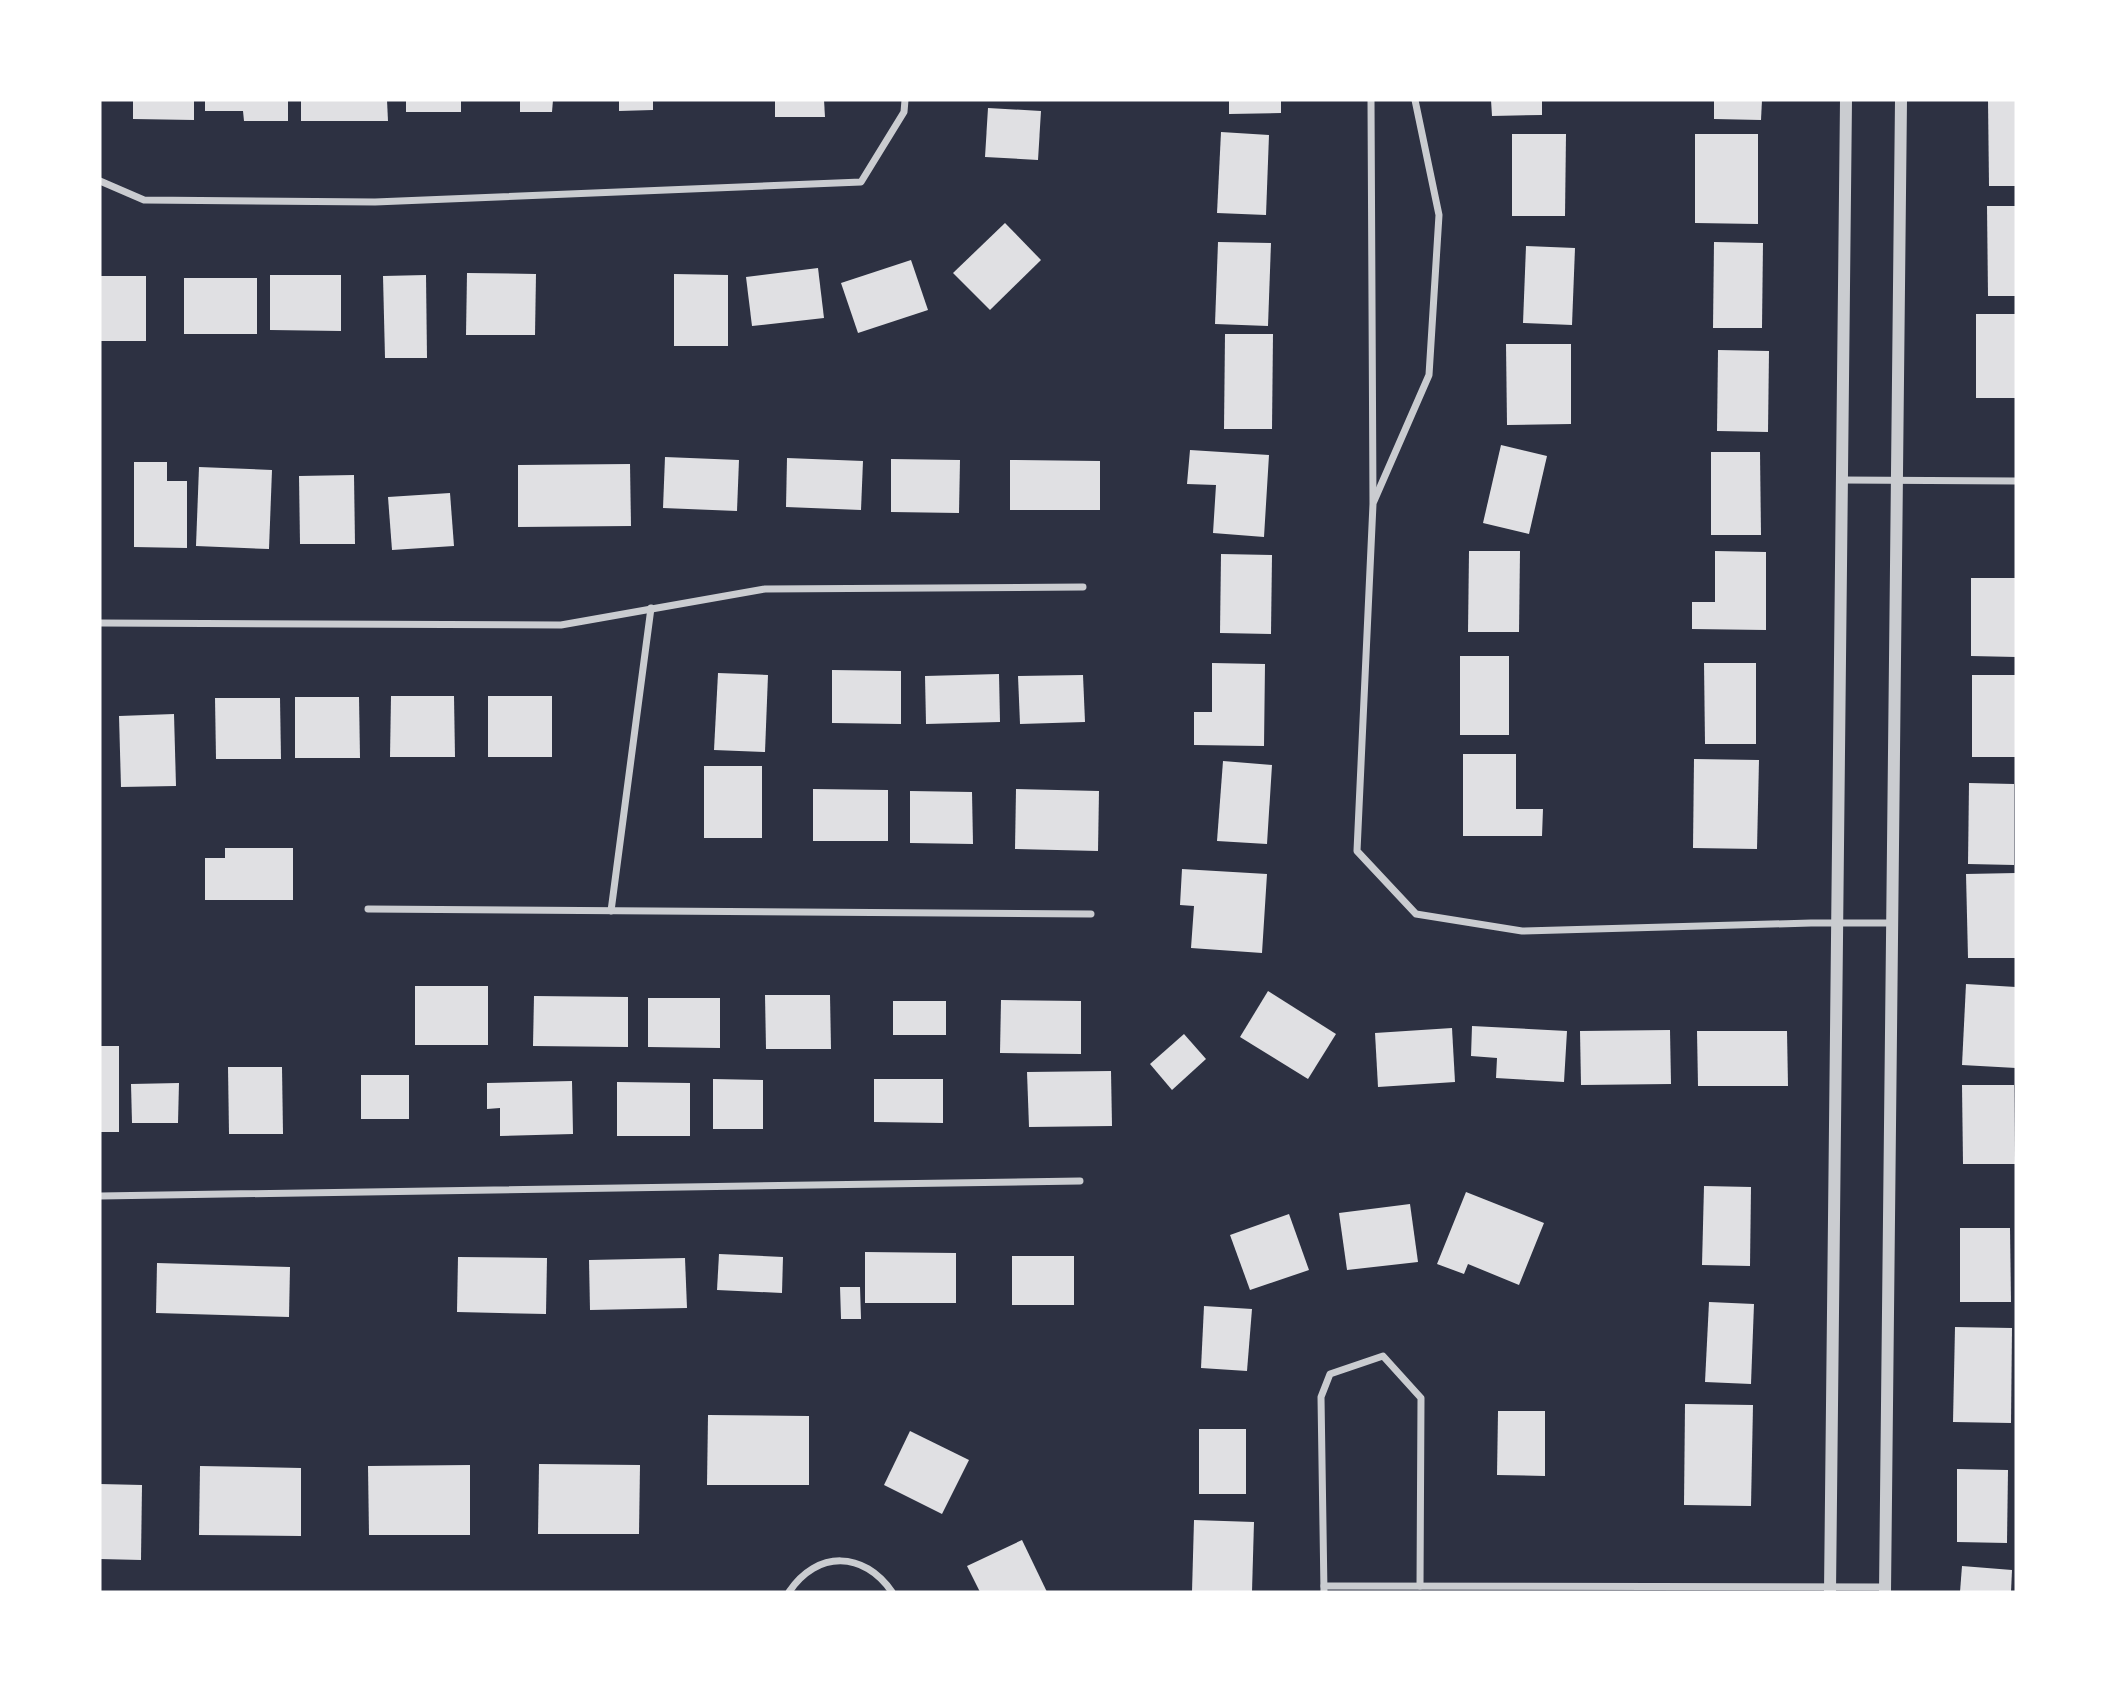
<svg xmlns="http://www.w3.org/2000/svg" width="2116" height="1692" font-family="Lora,serif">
<rect width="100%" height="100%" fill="#2d3142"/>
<!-- building -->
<g fill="#e0e0e3">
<polygon points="133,100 194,100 194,120 133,119"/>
<polygon points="205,100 288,100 288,121 244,121 243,111 205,111"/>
<polygon points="301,100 387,100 388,121 301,121"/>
<rect x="406" y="100" width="55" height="12"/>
<polygon points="520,100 553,100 552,112 520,112"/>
<polygon points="619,100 653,100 653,110 619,111"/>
<polygon points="775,100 824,100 825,117 775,117"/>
<polygon points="1229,100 1281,100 1281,113 1229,114"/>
<polygon points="1491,100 1542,100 1542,115 1492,116"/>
<polygon points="1714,100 1762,100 1761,120 1714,119"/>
<polygon points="1988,100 2016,100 2016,186 1989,186"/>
<polygon points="988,108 1041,111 1038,160 985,157"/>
<polygon points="1221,132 1269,135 1266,215 1217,213"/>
<polygon points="1512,134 1566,134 1565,216 1512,216"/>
<polygon points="1695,134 1758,134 1758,224 1695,223"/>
<polygon points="1987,206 2016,206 2016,296 1988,296"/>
<polygon points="1005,223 1041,260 990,310 953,273"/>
<polygon points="1218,242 1271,243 1268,326 1215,324"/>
<polygon points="1714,242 1763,243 1762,328 1713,328"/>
<polygon points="1526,246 1575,248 1572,325 1523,323"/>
<polygon points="911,260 928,310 858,333 841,283"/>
<polygon points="818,268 824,318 752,326 746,277"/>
<polygon points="467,273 536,274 535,335 466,335"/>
<polygon points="674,274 728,275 728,346 674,346"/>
<polygon points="270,275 341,275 341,331 270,330"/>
<polygon points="426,275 427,358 385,358 383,276"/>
<rect x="100" y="276" width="46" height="65"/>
<rect x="184" y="278" width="73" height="56"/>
<rect x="1976" y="314" width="40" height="84"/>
<polygon points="1225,334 1273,334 1272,429 1224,429"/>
<polygon points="1506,344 1571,344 1571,424 1507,425"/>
<polygon points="1718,350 1769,351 1768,432 1717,431"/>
<polygon points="1501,445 1547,456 1529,534 1483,523"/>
<polygon points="1190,450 1269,455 1264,537 1213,533 1216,485 1187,484"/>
<polygon points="1711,452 1760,452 1761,535 1711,535"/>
<polygon points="665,457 739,460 737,511 663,508"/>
<polygon points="787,458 863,461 861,510 786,507"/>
<polygon points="891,459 960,460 959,513 891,512"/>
<polygon points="1010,460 1100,461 1100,510 1010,510"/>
<polygon points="134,462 167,462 167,481 187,481 187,548 134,547"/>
<polygon points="630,464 631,526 518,527 518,465"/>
<polygon points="199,467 272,470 269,549 196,546"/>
<polygon points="354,475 355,544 300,544 299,476"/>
<polygon points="450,493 454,546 392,550 388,497"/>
<polygon points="1469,551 1520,551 1519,632 1468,632"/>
<polygon points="1715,551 1766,552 1766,630 1692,629 1692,602 1715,602"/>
<polygon points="1221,554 1272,555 1271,634 1220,633"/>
<polygon points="1971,578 2016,578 2016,657 1971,656"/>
<rect x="1460" y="656" width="49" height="79"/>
<polygon points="1212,663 1265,664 1264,746 1194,745 1194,712 1212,712"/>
<polygon points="1704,663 1756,663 1756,744 1705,744"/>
<polygon points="832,670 901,671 901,724 832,723"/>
<polygon points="718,673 768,675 765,752 714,750"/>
<polygon points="999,674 1000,722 926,724 925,676"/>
<polygon points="1083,675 1085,722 1020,724 1018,676"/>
<rect x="1972" y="675" width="44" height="82"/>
<polygon points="391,696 454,696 455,757 390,757"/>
<rect x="488" y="696" width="64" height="61"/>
<polygon points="295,697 359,697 360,758 295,758"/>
<polygon points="215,698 280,698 281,759 216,759"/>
<polygon points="174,714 176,786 121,787 119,716"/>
<polygon points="1463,754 1516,754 1516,809 1543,809 1542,836 1463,836"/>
<polygon points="1694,759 1759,760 1757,849 1693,848"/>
<polygon points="1223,761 1272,765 1267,844 1217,841"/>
<rect x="704" y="766" width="58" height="72"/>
<polygon points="1969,783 2014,784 2014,865 1968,864"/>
<polygon points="813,789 888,790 888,841 813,841"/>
<polygon points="1016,789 1099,791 1098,851 1015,849"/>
<polygon points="910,791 972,792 973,844 910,843"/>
<polygon points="225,848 293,848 293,900 205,900 205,858 225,858"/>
<polygon points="1182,869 1267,874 1262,953 1191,948 1194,906 1180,905"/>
<polygon points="2016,873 2016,958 1968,958 1966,874"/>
<polygon points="1966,984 2016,987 2016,1068 1962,1065"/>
<rect x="415" y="986" width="73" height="59"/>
<polygon points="1268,991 1336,1034 1308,1079 1240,1037"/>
<polygon points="765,995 830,995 831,1049 766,1049"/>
<polygon points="534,996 628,997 628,1047 533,1046"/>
<polygon points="648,998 720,998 720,1048 648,1047"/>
<polygon points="1001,1000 1081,1001 1081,1054 1000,1053"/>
<rect x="893" y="1001" width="53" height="34"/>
<polygon points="1472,1026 1567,1031 1564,1082 1496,1078 1497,1058 1471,1056"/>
<polygon points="1452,1028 1455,1082 1378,1087 1375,1033"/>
<polygon points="1670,1030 1671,1084 1581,1085 1580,1031"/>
<polygon points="1697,1031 1787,1031 1788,1086 1698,1086"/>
<polygon points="1184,1034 1206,1059 1172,1090 1150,1064"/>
<rect x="100" y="1046" width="19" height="86"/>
<polygon points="228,1067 282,1067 283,1134 229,1134"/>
<polygon points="1111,1071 1112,1126 1029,1127 1027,1072"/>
<rect x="361" y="1075" width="48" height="44"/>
<polygon points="713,1079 763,1080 763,1129 713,1129"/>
<polygon points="874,1079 943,1079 943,1123 874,1122"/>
<polygon points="572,1081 573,1134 500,1136 500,1108 487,1109 487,1083"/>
<polygon points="617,1082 690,1083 690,1136 617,1136"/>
<polygon points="179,1083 178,1123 132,1123 131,1084"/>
<polygon points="1962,1085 2014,1085 2015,1164 1963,1164"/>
<polygon points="1704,1186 1751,1187 1750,1266 1702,1265"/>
<polygon points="1466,1192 1544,1223 1519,1285 1468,1264 1464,1274 1437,1264"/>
<polygon points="1410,1204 1418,1262 1347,1270 1339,1213"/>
<polygon points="1289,1214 1309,1270 1250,1290 1230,1235"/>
<polygon points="1960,1228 2010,1228 2011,1302 1960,1302"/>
<polygon points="865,1252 956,1253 956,1303 865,1303"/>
<polygon points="719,1254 783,1257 782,1293 717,1290"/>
<rect x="1012" y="1256" width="62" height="49"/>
<polygon points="458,1257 547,1258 546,1314 457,1312"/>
<polygon points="685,1258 687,1308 590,1310 589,1260"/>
<polygon points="157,1263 290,1267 289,1317 156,1313"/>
<polygon points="840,1287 860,1287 861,1319 841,1319"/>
<polygon points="1709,1302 1754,1304 1751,1384 1705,1382"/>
<polygon points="1204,1306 1252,1309 1247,1371 1201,1368"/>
<polygon points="1955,1327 2012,1328 2011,1423 1953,1422"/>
<polygon points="1685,1404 1753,1405 1751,1506 1684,1505"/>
<polygon points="1498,1411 1545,1411 1545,1476 1497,1475"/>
<polygon points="708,1415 809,1416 809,1485 707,1485"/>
<rect x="1199" y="1429" width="47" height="65"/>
<polygon points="910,1431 969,1460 942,1514 884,1485"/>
<polygon points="539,1464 640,1465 639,1534 538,1534"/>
<polygon points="470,1465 470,1535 369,1535 368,1466"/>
<polygon points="200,1466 301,1468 301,1536 199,1535"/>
<polygon points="1957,1469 2008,1470 2007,1543 1957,1542"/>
<polygon points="100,1484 142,1485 141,1560 100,1559"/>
<polygon points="1194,1520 1254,1522 1252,1592 1192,1592"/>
<polygon points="1022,1540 1047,1592 980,1592 967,1566"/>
<polygon points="1962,1566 2012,1570 2011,1592 1960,1592"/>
</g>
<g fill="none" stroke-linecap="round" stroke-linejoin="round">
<!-- minor -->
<g stroke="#caccd0" stroke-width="7">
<polyline points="1371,100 1373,504 1357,851 1416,914 1522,931 1811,923 1893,923"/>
<polyline points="100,181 144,200 375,202 861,182 904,112 905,100"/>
<polyline points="1842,480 2016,481"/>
<polyline points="1374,501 1429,375 1439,215 1415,100"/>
<polyline points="100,623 561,625 765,589 1083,587"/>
<polyline points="368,909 1091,914"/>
<polyline points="611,911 651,608"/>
<polyline points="100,1196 1080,1181"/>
<polyline points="1324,1586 1885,1587"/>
<path d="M789,1592C817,1550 864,1551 892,1592"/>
<polyline points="1324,1592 1321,1397 1330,1374 1383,1356 1421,1398 1420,1586"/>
</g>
<!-- tertiary -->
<g stroke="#caccd0" stroke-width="12">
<polyline points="1830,1592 1846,100"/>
<polyline points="1885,1592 1901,100"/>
</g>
</g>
<!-- border -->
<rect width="2116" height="1692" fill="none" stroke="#ffffff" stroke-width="203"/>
</svg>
